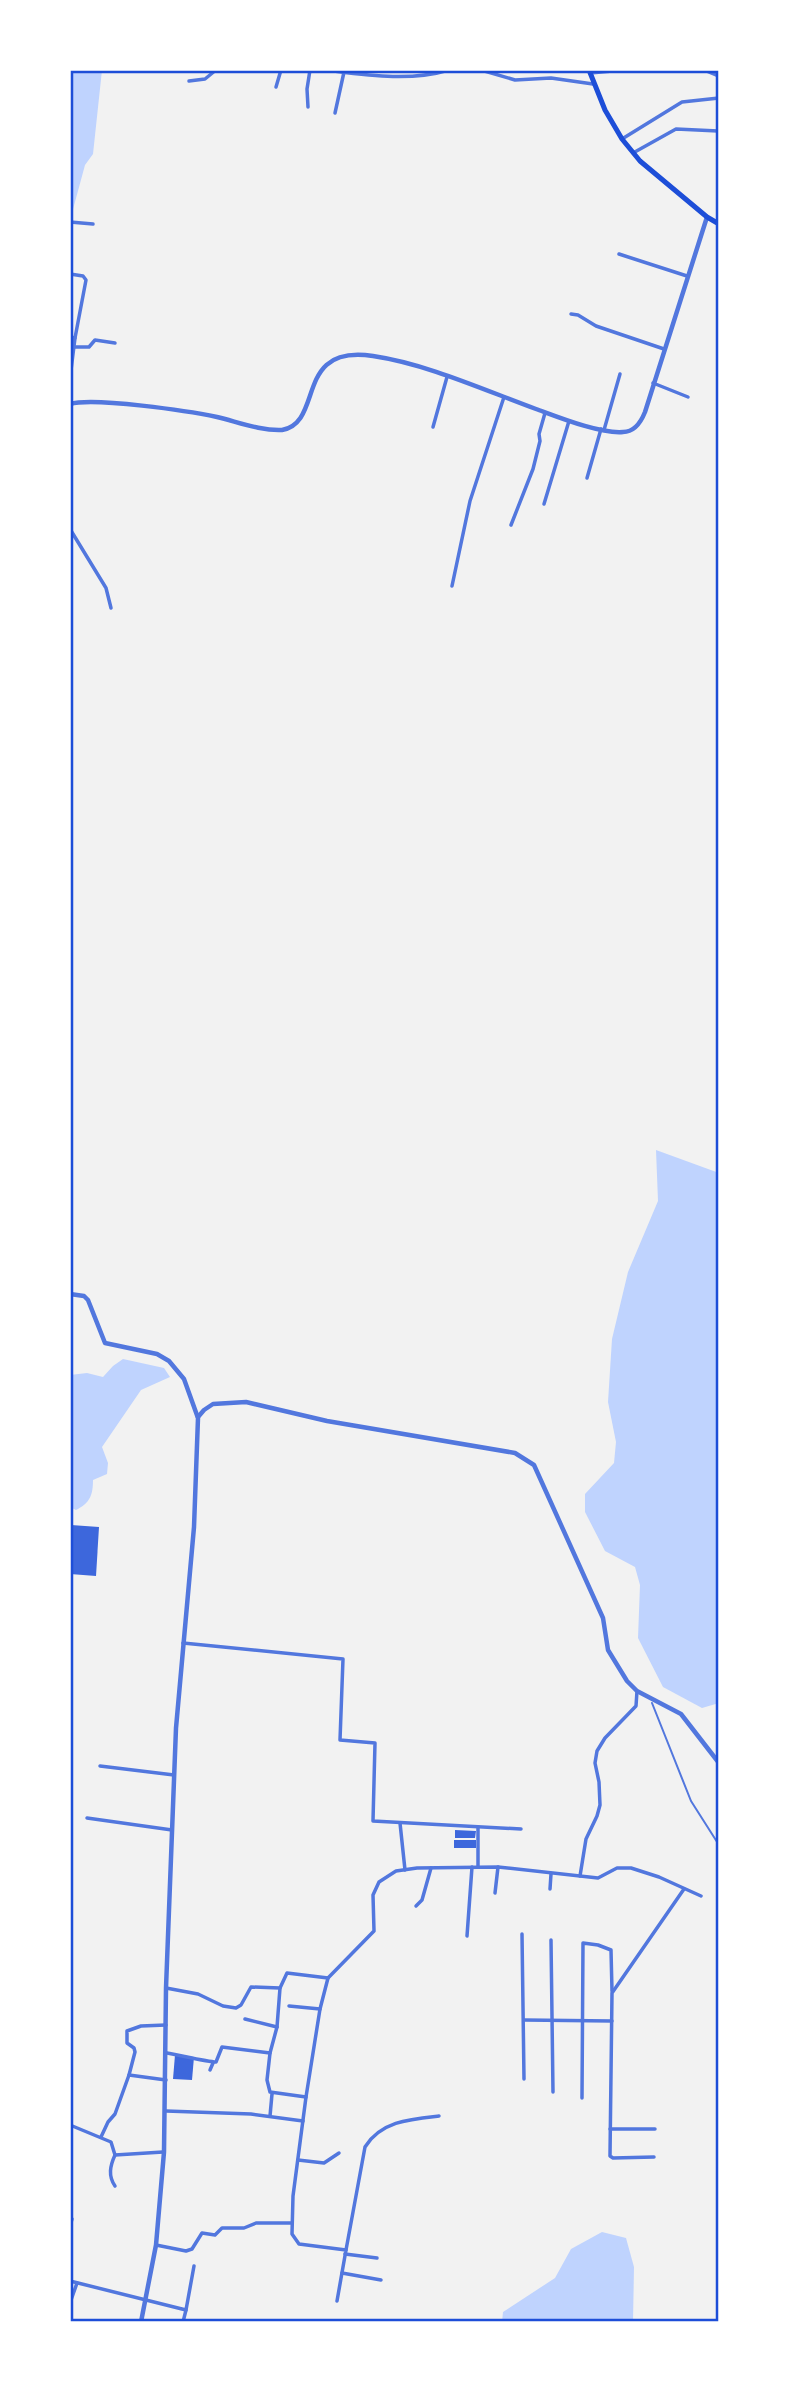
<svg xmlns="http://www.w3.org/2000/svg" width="789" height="2392" font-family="Quicksand,sans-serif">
<rect width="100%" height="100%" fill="#f2f2f2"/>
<!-- water -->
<g fill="#bfd3fe">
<polygon points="70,70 102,70 93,154 85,165 72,213"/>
<polygon points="656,1150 719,1173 719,1703 702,1708 663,1687 638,1638 640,1585 635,1567 605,1551 585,1512 585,1494 614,1463 616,1442 608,1402 612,1339 628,1272 658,1201"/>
<path d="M123,1359L164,1368L170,1377L141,1390L102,1447L108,1463L107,1474L93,1480C93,1495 90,1503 76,1510L70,1507V1375L87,1373L103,1377L113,1366Z"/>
<polygon points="602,2232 626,2238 634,2267 633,2322 502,2322 503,2312 555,2278 571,2249"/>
</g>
<!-- building -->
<g fill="#3d67dc">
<polygon points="71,1525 99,1527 96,1576 70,1574"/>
<polygon points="455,1830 476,1831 475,1838 455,1838"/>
<rect x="454" y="1840" width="22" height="8"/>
<polygon points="175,2055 194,2057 192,2080 173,2079"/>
</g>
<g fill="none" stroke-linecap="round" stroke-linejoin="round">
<!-- service -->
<polyline stroke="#5277de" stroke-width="2" points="652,1703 691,1801 719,1845"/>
<!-- minor -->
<g stroke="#5277de" stroke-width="3.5">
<path d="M325,70C366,75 409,82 449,70"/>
<polyline points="481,70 515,80 551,78 593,84"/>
<polyline points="704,70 716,75"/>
<polyline points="590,73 624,70"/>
<polyline points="189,81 205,79 216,70"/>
<polyline points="276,87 281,70"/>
<polyline points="308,107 307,89 310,70"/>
<polyline points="335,113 344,72"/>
<polyline points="622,139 682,102 719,98"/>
<polyline points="633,153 676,129 718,131"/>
<polyline points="70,222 93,224"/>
<polyline points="619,254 687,276"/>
<polyline points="70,274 83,276 86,280 75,338"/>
<polyline points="571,314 578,315 596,326 664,349"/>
<polyline points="70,337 75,338 70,378"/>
<polyline points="74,347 89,347 95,340 115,343"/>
<polyline points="653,383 688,397"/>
<polyline points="433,427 447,377"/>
<polyline points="604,430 620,374"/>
<polyline points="587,478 601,429"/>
<polyline points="544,504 569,421"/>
<polyline points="511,525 533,469 540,441 539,434 545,413"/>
<polyline points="70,529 106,588 111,608"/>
<polyline points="452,586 470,501 504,397"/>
<polyline points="183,1643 343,1659 340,1740 375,1743 373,1821 521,1829"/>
<polyline points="100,1766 174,1775"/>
<polyline points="87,1818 172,1830"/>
<polyline points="400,1823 405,1870"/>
<polyline points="478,1867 478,1827"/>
<polyline points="580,1876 586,1839 597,1816 600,1805 599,1782 595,1763 597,1751 605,1738 636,1706 637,1691"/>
<polyline points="550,1889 551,1874"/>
<polyline points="495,1893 498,1867"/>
<polyline points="416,1906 422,1900 431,1868"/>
<polyline points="522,1934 524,2079"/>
<polyline points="467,1936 472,1867"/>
<polyline points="551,1940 553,2092"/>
<polyline points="328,1978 320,2009 306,2097 293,2196 292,2234 299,2244 346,2250 337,2301"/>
<polyline points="166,1988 198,1994 223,2006 236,2008 241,2005 251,1987 280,1988 287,1973 328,1978 374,1931 373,1895 379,1882 396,1871 417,1868 498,1867 598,1878 617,1868 631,1868 659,1877 701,1896"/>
<polyline points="289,2006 320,2009"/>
<polyline points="245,2019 277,2027"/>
<polyline points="524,2020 612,2021"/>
<path d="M167,2053C179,2055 208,2062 216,2062L222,2047L270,2053L277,2027L280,1988"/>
<polyline points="270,2053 267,2080 270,2092 306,2097"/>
<polyline points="210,2070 213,2063"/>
<polyline points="129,2075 135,2052 134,2048 127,2043 127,2031 141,2026 166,2025"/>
<polyline points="582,2098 583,1943 598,1945 611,1950 612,1991"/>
<polyline points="166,2111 251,2114 303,2121"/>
<polyline points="270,2116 272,2094"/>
<polyline points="70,2125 111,2142 115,2155 163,2152"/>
<polyline points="610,2129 655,2129"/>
<polyline points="101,2137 108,2122 115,2114 129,2075 166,2080"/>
<path d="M115,2155C110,2166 108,2176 115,2186"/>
<polyline points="654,2157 613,2158 610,2156 612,1993 684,1889"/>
<polyline points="298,2160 324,2163 339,2153"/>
<polyline points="70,2226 72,2219"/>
<polyline points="156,2245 186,2251 192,2249 202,2233 215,2235 222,2228 244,2228 256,2223 292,2223"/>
<path d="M346,2250L365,2147C381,2121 411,2119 439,2116"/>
<polyline points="345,2254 377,2258"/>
<polyline points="342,2273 381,2280"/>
<polyline points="70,2281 186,2310 194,2266"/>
<polyline points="70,2303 77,2283"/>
<polyline points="183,2322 186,2310"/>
</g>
<!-- tertiary -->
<g stroke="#5277de" stroke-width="4.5">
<path d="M70,404C94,397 189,411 217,417C238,422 261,431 282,430C325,422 293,344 373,356C427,364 484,390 536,409C558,417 600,434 623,432C635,432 641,422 645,412L707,217"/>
<polyline points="70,1294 84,1296 88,1300 105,1343 157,1354 169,1361 184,1379 198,1418 194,1527 176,1728 166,1988 164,2152 156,2245 141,2322"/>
<polyline points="198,1417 204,1410 213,1404 246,1402 327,1421 515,1453 534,1465 603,1618 608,1650 627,1681 637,1691 681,1714 719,1763"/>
</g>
<!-- trunk -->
<polyline stroke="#1d4ed8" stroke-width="5" points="589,70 605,110 622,139 640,161 707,217 719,224"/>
</g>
<!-- border -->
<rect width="789" height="2392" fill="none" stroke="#ffffff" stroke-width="144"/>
<rect x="72" y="72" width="645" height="2248" fill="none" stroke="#1d4ed8" stroke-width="2.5"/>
</svg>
